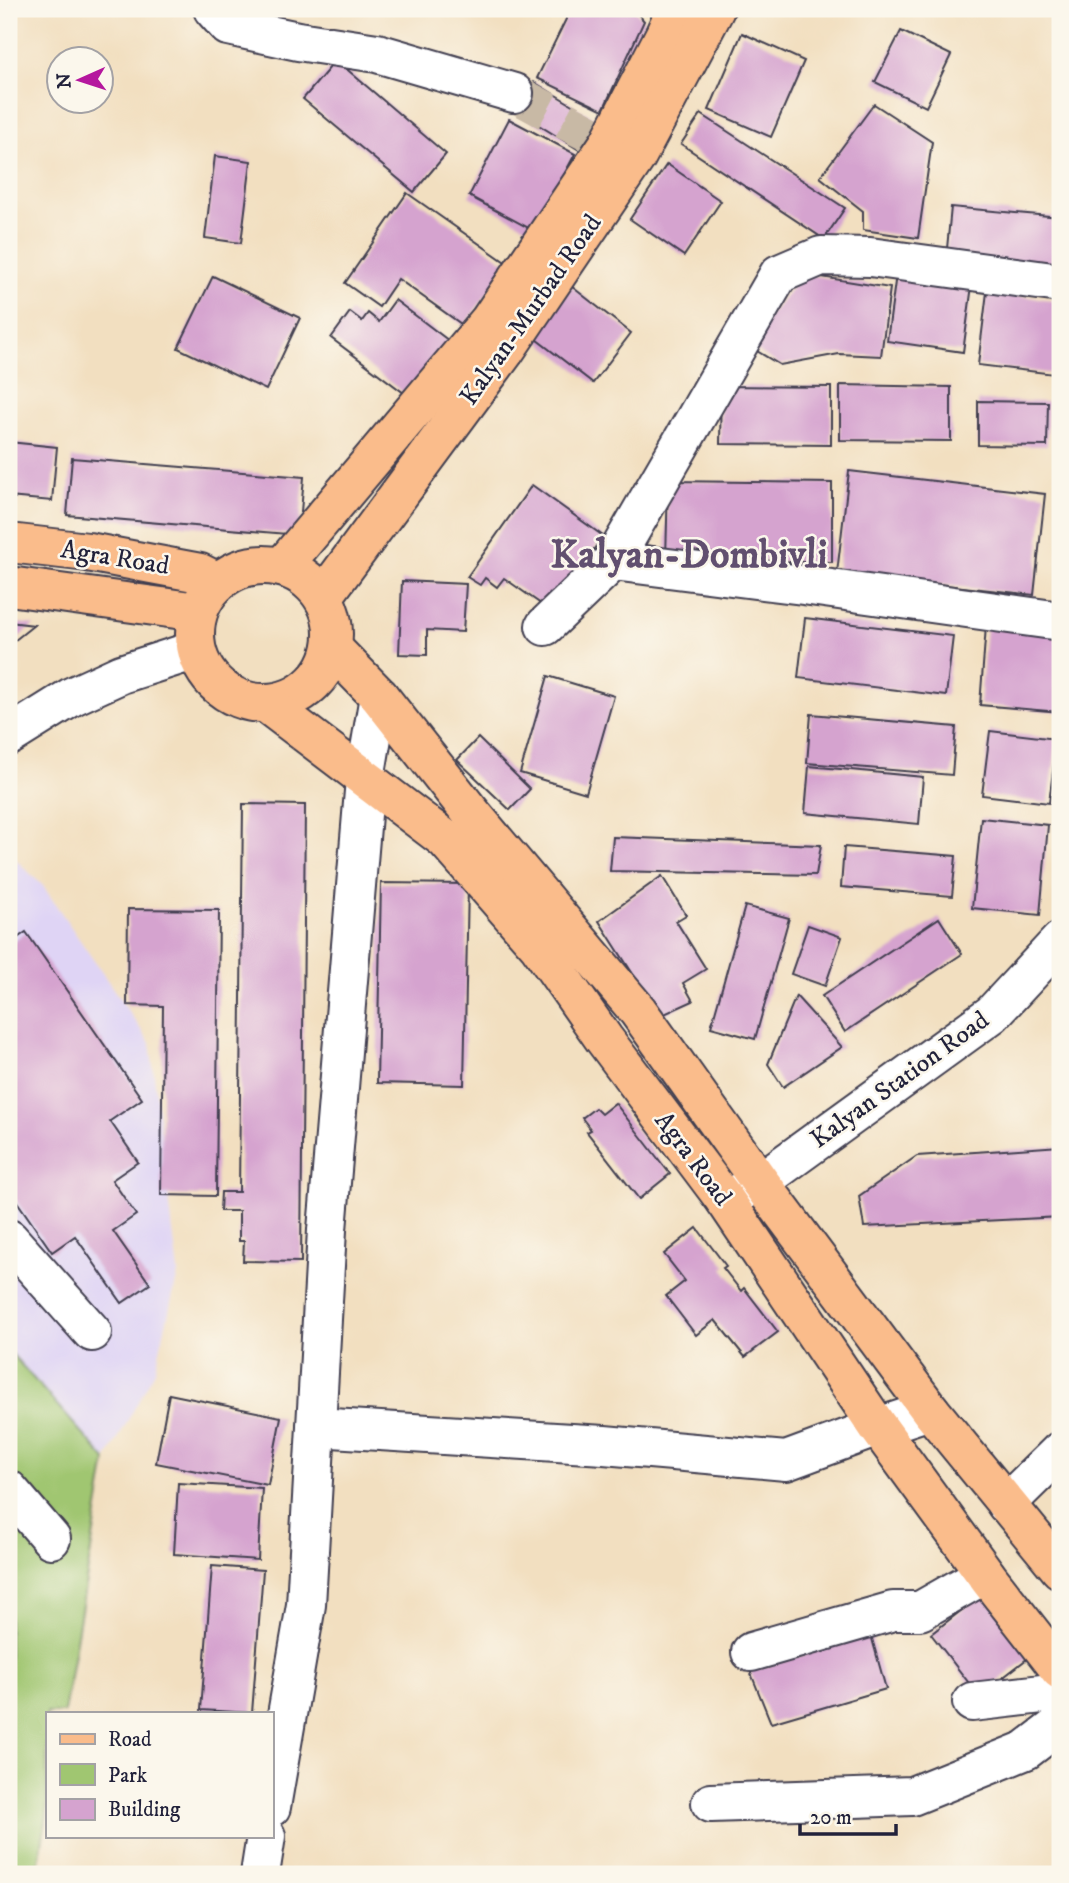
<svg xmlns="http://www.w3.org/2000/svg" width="1069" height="1883" font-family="'IM FELL DW Pica',serif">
<rect width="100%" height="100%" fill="#fbf7ec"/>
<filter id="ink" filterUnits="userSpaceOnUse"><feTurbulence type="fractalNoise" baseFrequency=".0143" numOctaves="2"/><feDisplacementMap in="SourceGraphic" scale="14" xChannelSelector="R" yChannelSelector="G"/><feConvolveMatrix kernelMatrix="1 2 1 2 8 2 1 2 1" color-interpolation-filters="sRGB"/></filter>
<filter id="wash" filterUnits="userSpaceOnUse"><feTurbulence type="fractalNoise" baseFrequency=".00686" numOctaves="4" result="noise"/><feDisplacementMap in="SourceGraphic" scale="28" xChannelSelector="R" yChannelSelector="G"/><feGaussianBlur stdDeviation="1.57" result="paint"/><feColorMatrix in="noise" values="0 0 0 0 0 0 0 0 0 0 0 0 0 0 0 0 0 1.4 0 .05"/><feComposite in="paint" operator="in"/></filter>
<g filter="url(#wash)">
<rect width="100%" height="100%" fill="#f2dfc0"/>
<!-- built -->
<polygon fill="#dfd4f5" points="9,853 43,886 150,1043 178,1273 155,1371 106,1460 9,1351"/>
<!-- green -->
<polygon fill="#a0c671" stroke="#617456" stroke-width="2" points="9,1351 106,1460 64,1713 47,1713 47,1815 37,1874 9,1874"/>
<g id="blocks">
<!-- building -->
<g fill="#d5a3cf">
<polygon points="571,9 634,9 644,21 603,110 537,78"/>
<polygon points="901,31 951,55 926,107 875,82"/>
<polygon points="742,33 804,61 771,137 709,110"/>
<polygon points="336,60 446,154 414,192 303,99"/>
<polygon points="534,82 599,121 581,151 516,111"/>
<polygon points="874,104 932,142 918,238 863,230 863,211 820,177"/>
<polygon points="701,114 845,208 824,239 681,144"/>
<polygon points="509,119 575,154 534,231 469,196"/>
<polygon points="215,156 251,161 241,243 205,238"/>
<polygon points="667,164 721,201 684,256 630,219"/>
<polygon points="407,193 508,264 464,326 398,279 379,307 345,283"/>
<polygon points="951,207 1060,217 1060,269 946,259"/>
<polygon points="897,267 973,278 963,352 887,341"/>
<polygon points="803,274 890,288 881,356 839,354 780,365 747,345"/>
<polygon points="213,276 300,318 266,390 178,348"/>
<polygon points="571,286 631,333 593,383 532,336"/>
<polygon points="987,292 1060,301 1060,317 1054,374 978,365"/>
<polygon points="395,300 449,341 408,396 331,338 350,312 362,321 368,313 379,322"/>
<polygon points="840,385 951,387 951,441 840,440"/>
<polygon points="721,386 831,387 831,445 720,444"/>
<polygon points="978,401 1048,402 1047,446 978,445"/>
<polygon points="9,442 57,447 52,501 9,497"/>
<polygon points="72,458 304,477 299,535 67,515"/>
<polygon points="849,471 1045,494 1034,595 837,573"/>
<polygon points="668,481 832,483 832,562 666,560"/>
<polygon points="532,485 603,536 551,611 504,578 497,587 485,578 480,585 467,577"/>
<polygon points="402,581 466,584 463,632 427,630 427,655 399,654"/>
<polygon points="805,618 953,636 946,696 798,678"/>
<polygon points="9,622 34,625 9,645"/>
<polygon points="986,626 1060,632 1060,712 980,705"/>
<polygon points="548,676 614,696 586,793 520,773"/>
<polygon points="811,714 956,727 952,775 807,763"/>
<polygon points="990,731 1057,739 1049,803 982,795"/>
<polygon points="478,738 530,789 510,810 457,760"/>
<polygon points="809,766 923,777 919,824 805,813"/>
<polygon points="243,804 305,805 301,1262 243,1261 244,1241 239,1241 239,1211 220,1211 221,1192 239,1192"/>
<polygon points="981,818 1048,825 1040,915 972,908"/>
<polygon points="613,837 821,845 816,875 610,871"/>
<polygon points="844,847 956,856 952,896 841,887"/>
<polygon points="662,876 686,915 676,921 706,969 683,983 693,1001 660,1016 599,921"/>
<polygon points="381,883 468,884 464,1085 377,1083"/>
<polygon points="745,906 789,918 755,1039 711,1027"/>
<polygon points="128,909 219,910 216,1196 161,1195 163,1006 127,1005"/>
<polygon points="939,918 962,954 845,1032 822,996"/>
<polygon points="808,925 842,937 825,986 791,974"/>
<polygon points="26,932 142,1099 110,1121 138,1162 112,1180 136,1215 113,1231 150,1284 122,1303 75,1236 52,1252 9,1190 9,944"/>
<polygon points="796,996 842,1047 783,1087 768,1064"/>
<polygon points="615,1103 670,1174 639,1199 587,1132 591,1130 582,1118 595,1108 601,1114"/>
<polygon points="1060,1146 1060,1217 864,1227 859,1196 917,1156"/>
<polygon points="697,1228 726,1266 723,1268 741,1291 744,1288 778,1332 745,1357 715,1320 696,1335 666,1296 685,1281 664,1254"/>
<polygon points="169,1394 281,1417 268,1485 156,1463"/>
<polygon points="178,1483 262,1488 258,1560 174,1554"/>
<polygon points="212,1566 263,1570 252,1713 201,1710"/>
<polygon points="984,1593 1032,1655 979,1696 931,1634"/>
<polygon points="871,1635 886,1689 771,1723 750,1671"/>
</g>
</g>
</g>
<g filter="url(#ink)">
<use href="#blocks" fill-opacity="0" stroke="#413e4f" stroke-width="2"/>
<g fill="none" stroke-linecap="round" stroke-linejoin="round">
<!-- minor-tunnel -->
<polyline stroke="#c8b9a5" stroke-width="38" stroke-dasharray="38 19" stroke-linecap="butt" points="514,93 598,138"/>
<defs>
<g id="minor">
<polyline points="213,9 228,26 298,41 377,53 514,93"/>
<polyline points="613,561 803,585 1060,621"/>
<polyline points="545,626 613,561 779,274 821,256 870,257 1060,283"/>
<polyline points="9,736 73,696 121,674 196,650"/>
<polyline points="725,1200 760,1182 992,1014 1060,941"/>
<polyline points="9,1239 92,1332"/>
<polyline points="316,1427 604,1445 786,1461 878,1427 930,1410"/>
<polyline points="9,1490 51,1539"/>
<polyline points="1006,1504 1060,1451"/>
<polyline points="751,1652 893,1611 920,1611 985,1574"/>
<polyline points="972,1702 1060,1692"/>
<polyline points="711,1803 912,1796 1026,1750 1060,1724"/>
<polyline points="271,1807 306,1605 327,1230 365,779 379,696"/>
<polyline points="260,1874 266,1836"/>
</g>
<g id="major">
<polyline points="9,543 88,552 200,573 218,582"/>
<circle cx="264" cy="634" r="69"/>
<polyline points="282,567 489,321 609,143 665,34 676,9"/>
<polyline points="9,586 198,612"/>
<polyline points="323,597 505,351 637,156 715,9"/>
<polyline points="332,648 379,696 468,809 638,1011 760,1182 930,1410 1060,1569"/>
<polyline points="267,704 445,839 539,946 604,1039 725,1200 878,1427 989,1579 1060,1670"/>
</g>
</defs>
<!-- minor casing -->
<use href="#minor" stroke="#413e4f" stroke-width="42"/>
<!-- major casing -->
<use href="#major" stroke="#413e4f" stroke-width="42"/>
<!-- minor -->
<use href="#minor" stroke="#fff" stroke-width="38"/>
<!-- major -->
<use href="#major" stroke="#fabc8b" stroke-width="38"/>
</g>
</g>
<g text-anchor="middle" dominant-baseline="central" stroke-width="5" stroke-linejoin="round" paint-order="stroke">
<!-- street labels -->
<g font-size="26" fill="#22223b" stroke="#fbf7ec">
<text transform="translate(531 310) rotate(-55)">Kalyan-Murbad Road</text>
<text transform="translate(115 558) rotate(9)">Agra Road</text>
<text transform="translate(900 1080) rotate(-36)">Kalyan Station Road</text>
<text transform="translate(693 1159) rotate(53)">Agra Road</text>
</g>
<!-- town labels -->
<g font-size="40" font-weight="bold" fill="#614f6f" stroke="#fbf7ec">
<text x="689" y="556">Kalyan-Dombivli</text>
</g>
</g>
<!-- margin -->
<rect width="1069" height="1883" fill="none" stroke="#fbf7ec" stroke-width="35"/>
<!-- legend -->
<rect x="46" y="1712" width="228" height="126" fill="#fbf7ec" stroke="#a4a2a5" stroke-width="2"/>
<rect x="60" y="1734" width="35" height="10" fill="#fabc8b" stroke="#a4a2a5" stroke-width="2"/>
<text x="108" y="1746" font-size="21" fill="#22223b">Road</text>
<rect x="60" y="1764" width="35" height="21" fill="#a0c671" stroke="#a4a2a5" stroke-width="2"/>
<text x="108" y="1782" font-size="21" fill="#22223b">Park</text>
<rect x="60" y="1799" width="35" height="21" fill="#d5a3cf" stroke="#a4a2a5" stroke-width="2"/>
<text x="108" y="1816" font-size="21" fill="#22223b">Building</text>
<!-- north arrow -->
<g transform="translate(80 80) rotate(267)"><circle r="33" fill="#fbf7ec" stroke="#a4a2a5" stroke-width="2"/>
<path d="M0-5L12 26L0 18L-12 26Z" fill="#b5179e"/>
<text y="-10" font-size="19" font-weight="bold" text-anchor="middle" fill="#22223b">N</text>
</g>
<!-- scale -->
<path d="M800 1824v10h96v-10" fill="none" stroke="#22223b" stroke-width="3.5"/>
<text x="810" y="1824" font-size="21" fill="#22223b" stroke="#fbf7ec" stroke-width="5" paint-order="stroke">20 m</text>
</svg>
